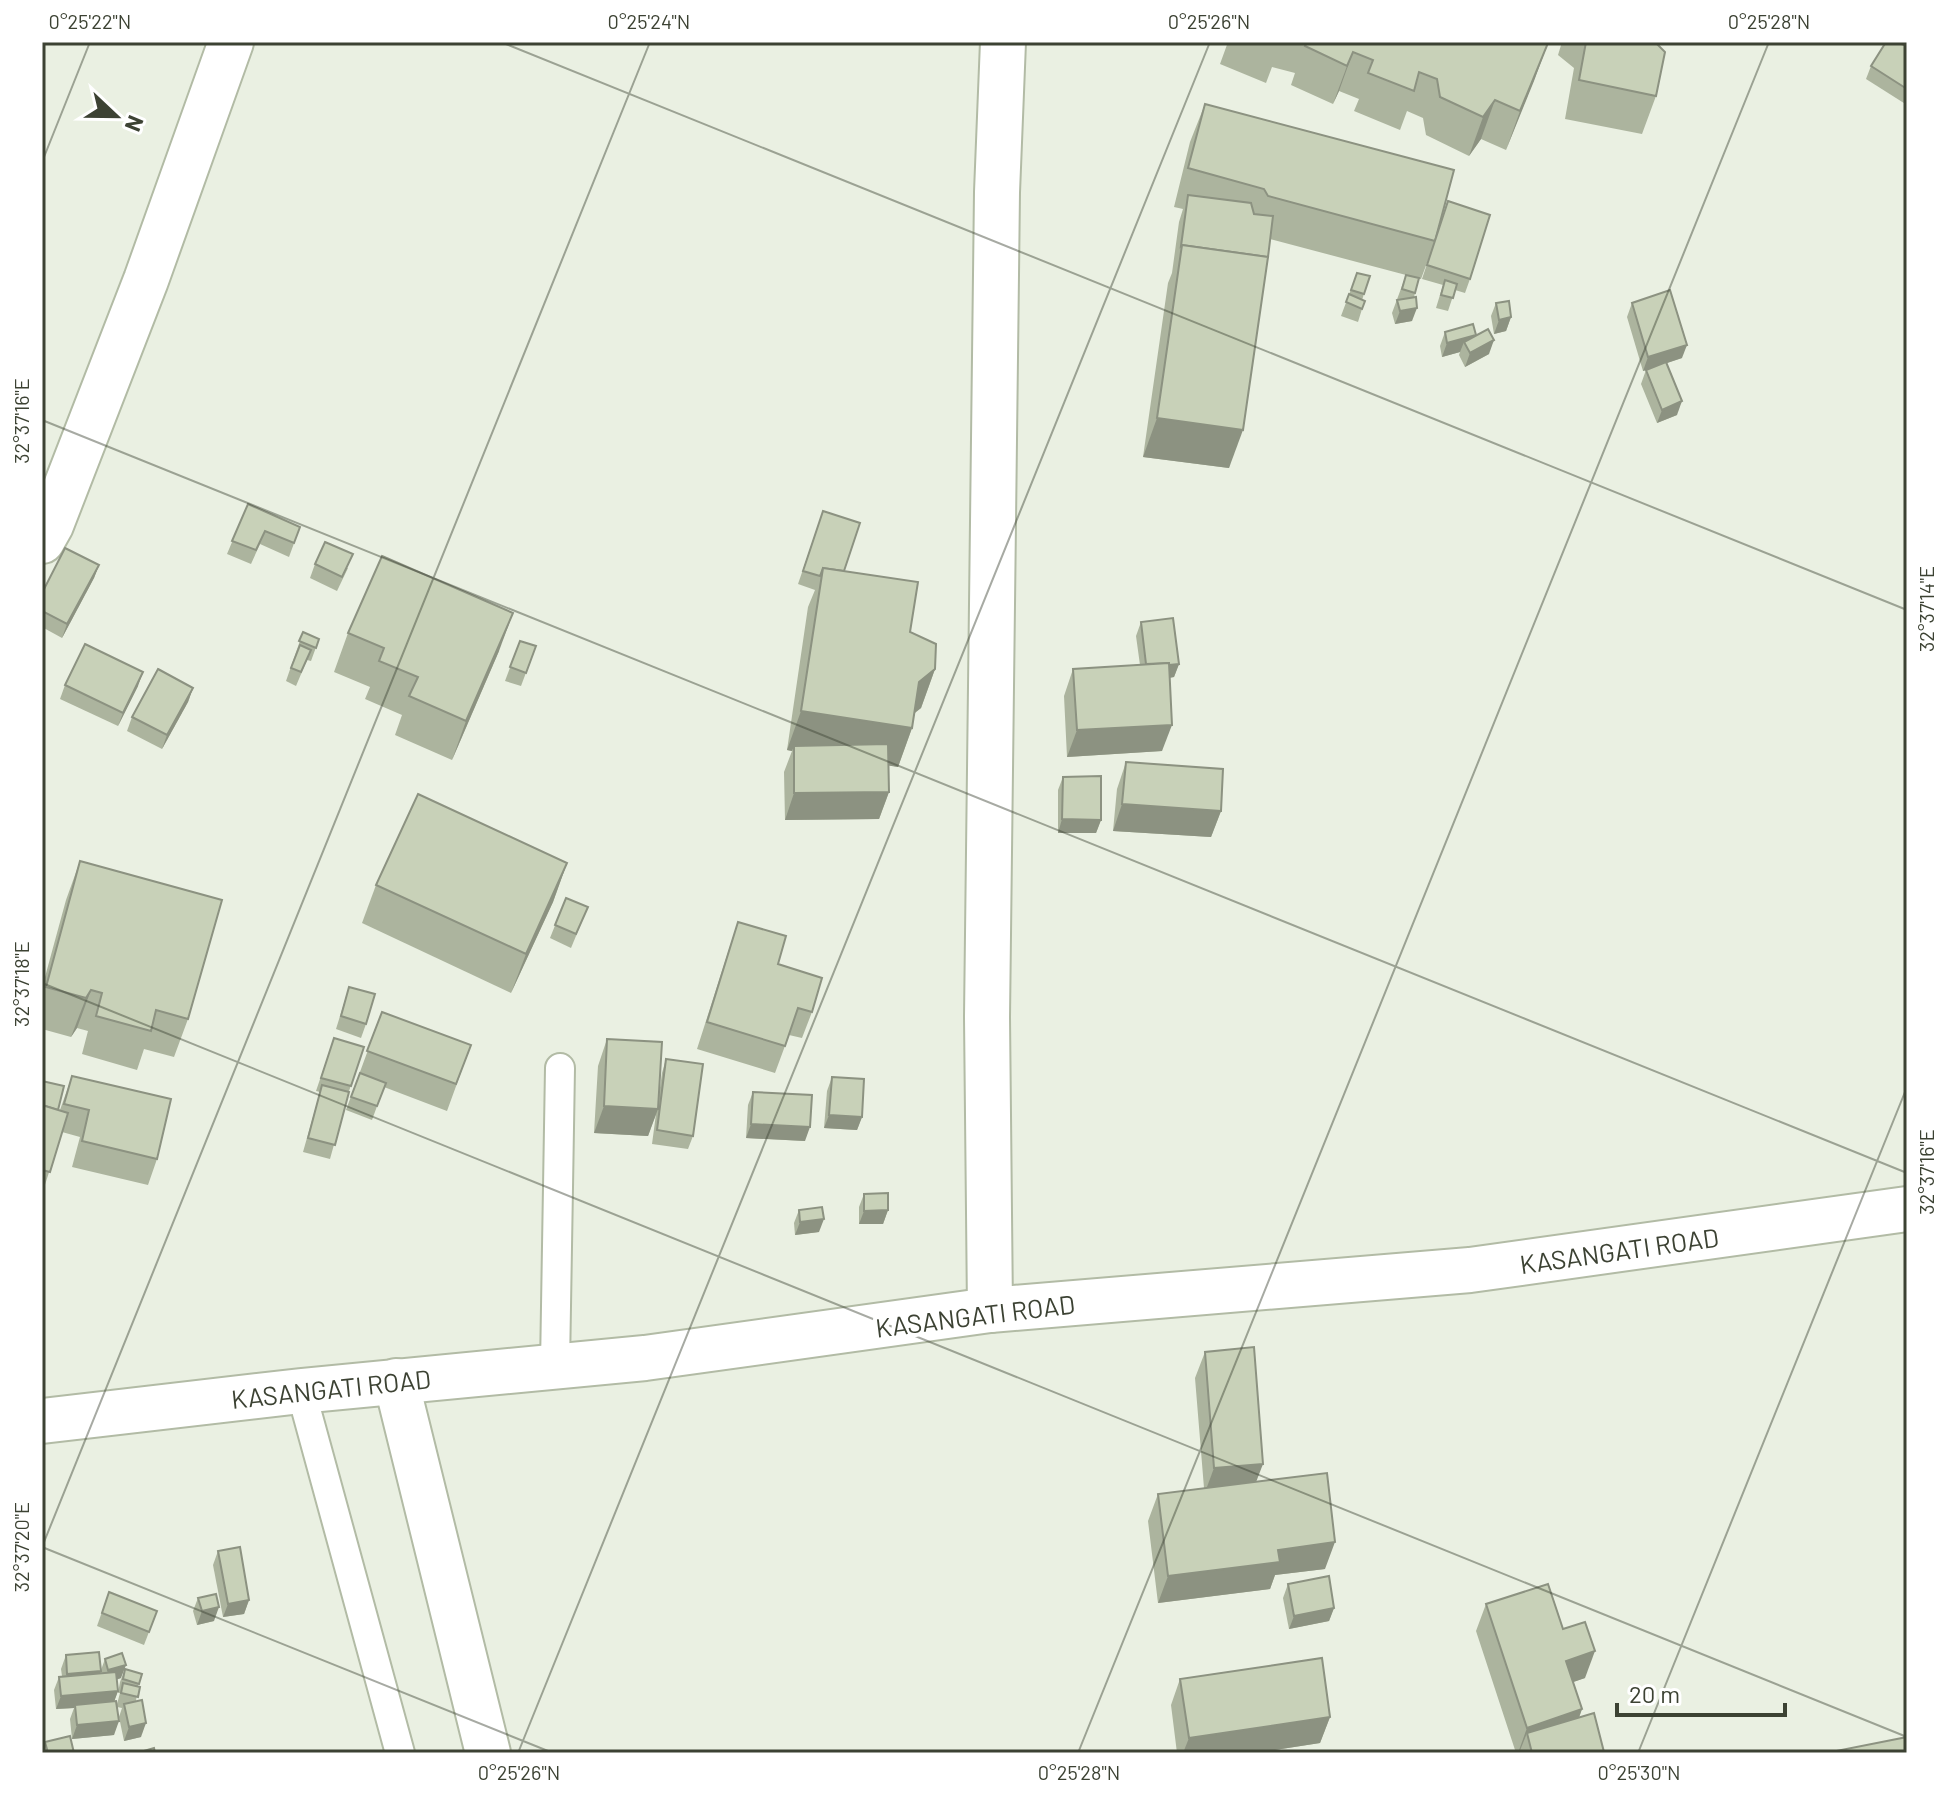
<svg xmlns="http://www.w3.org/2000/svg" width="1949" height="1795" font-family="Barlow,sans-serif">
<rect width="100%" height="100%" fill="#eaf0e2"/>
<g fill="none" stroke-linecap="round" stroke-linejoin="round">
<defs>
<g id="service">
<polyline points="555,1366 560,1068"/>
<polyline points="301,1391 400,1753"/>
</g>
<g id="minor">
<polyline points="42,541 51,525 146,280 231,42"/>
<polyline points="990,1310 987,1017 997,192 1003,42"/>
<polyline points="396,1381 488,1753"/>
</g>
<polyline id="tertiary" points="42,1421 301,1391 645,1358 990,1310 1470,1270 1907,1209"/>
</defs>
<!-- service casing -->
<use href="#service" stroke="#b2bba5" stroke-width="32"/>
<!-- minor casing -->
<use href="#minor" stroke="#b2bba5" stroke-width="48"/>
<!-- tertiary casing -->
<use href="#tertiary" stroke="#b2bba5" stroke-width="48"/>
<!-- service -->
<use href="#service" stroke="#fff" stroke-width="28"/>
<!-- minor -->
<use href="#minor" stroke="#fff" stroke-width="44"/>
<!-- tertiary -->
<use href="#tertiary" stroke="#fff" stroke-width="44"/>
</g>
<!-- wall -->
<g fill="#acb49e">
<polygon points="1228,42 1546,42 1548,43 1506,150 1481,139 1469,156 1426,135 1423,118 1407,111 1400,130 1354,111 1359,99 1339,91 1333,104 1291,85 1295,73 1272,67 1266,83 1220,64"/>
<polygon points="1562,42 1661,42 1659,47 1656,96 1642,134 1565,119 1574,68 1558,55"/>
<polygon points="1907,42 1907,105 1866,79 1871,66"/>
<polygon points="1205,104 1437,234 1470,279 1465,293 1455,290 1448,311 1436,308 1443,285 1422,279 1431,252 1421,279 1419,279 1414,297 1412,321 1395,324 1392,313 1406,275 1270,239 1229,468 1143,457 1168,283 1172,273 1179,222 1183,209 1174,207 1190,142"/>
<polygon points="1357,273 1370,276 1362,300 1362,309 1358,322 1341,316"/>
<polygon points="1496,303 1511,317 1506,331 1494,334 1491,316"/>
<polygon points="1632,303 1682,358 1667,363 1677,415 1657,423 1641,384 1646,370 1652,368 1643,371 1627,317"/>
<polygon points="1445,332 1475,336 1489,354 1465,367 1459,355 1460,352 1442,357 1440,346"/>
<polygon points="248,504 300,527 289,557 260,544 251,564 227,554"/>
<polygon points="823,511 844,571 910,632 935,669 921,708 914,713 912,728 898,767 888,765 889,792 879,819 785,820 784,772 792,751 787,750 808,607 815,590 798,584"/>
<polygon points="315,564 348,568 337,591 310,578"/>
<polygon points="99,565 94,578 62,638 42,627 42,593"/>
<polygon points="1141,622 1179,664 1174,677 1169,678 1162,751 1067,757 1064,696 1073,669 1140,665 1136,636"/>
<polygon points="303,632 319,639 311,661 307,660 296,686 286,681"/>
<polygon points="348,633 499,651 452,760 395,735 402,715 365,699 370,687 334,672"/>
<polygon points="520,641 536,646 521,686 505,681"/>
<polygon points="65,685 138,686 118,726 60,699"/>
<polygon points="193,688 188,702 162,749 127,731 132,717"/>
<polygon points="1126,762 1221,811 1211,837 1113,831 1117,789"/>
<polygon points="1063,777 1101,820 1096,833 1058,833 1058,790"/>
<polygon points="80,861 188,1019 174,1057 144,1049 137,1070 82,1054 88,1031 77,1028 71,1037 42,1029 42,988 66,900"/>
<polygon points="567,863 553,902 511,993 362,923 376,885"/>
<polygon points="566,898 588,907 571,948 550,938"/>
<polygon points="738,922 778,964 812,1012 802,1038 789,1035 775,1073 697,1049 729,949"/>
<polygon points="349,987 366,1024 361,1038 336,1029"/>
<polygon points="382,1012 471,1045 447,1111 384,1087 372,1120 346,1110"/>
<polygon points="334,1038 364,1047 348,1094 330,1159 303,1152 320,1092 316,1091"/>
<polygon points="607,1039 659,1095 662,1073 666,1059 693,1136 688,1149 652,1144 656,1114 648,1136 594,1133 598,1066"/>
<polygon points="72,1076 157,1159 148,1185 72,1167 80,1137 62,1132 42,1194 42,1081 58,1110 60,1110"/>
<polygon points="832,1077 862,1117 857,1130 824,1128 827,1091"/>
<polygon points="753,1092 805,1141 746,1138 748,1105"/>
<polygon points="864,1194 888,1210 883,1224 859,1224 859,1207"/>
<polygon points="799,1210 819,1232 795,1235 794,1223"/>
<polygon points="1205,1352 1256,1482 1325,1569 1275,1575 1270,1589 1158,1603 1148,1521 1158,1494 1204,1488 1195,1378"/>
<polygon points="218,1551 249,1600 244,1614 223,1617 213,1565"/>
<polygon points="1288,1584 1334,1608 1329,1621 1289,1629 1283,1598"/>
<polygon points="109,1592 157,1611 144,1645 97,1626"/>
<polygon points="198,1598 214,1621 197,1625 193,1611"/>
<polygon points="1486,1604 1563,1629 1585,1678 1573,1682 1582,1709 1579,1718 1604,1752 1631,1753 1516,1753 1476,1631"/>
<polygon points="66,1655 101,1670 105,1659 121,1678 116,1680 118,1691 114,1701 117,1704 120,1693 118,1693 120,1682 125,1669 142,1674 138,1686 136,1701 141,1737 124,1741 119,1717 122,1708 117,1707 114,1735 72,1739 70,1719 74,1708 56,1709 54,1690 59,1677 62,1676 61,1669"/>
<polygon points="1180,1679 1330,1717 1320,1743 1255,1753 1177,1753 1171,1705"/>
<polygon points="45,1742 74,1753 42,1753"/>
</g>
<!-- shaded-wall -->
<g fill="#8c9281">
<polygon points="1548,43 1534,81 1506,150 1520,111"/>
<polygon points="1353,52 1339,91 1333,104 1347,66"/>
<polygon points="1495,100 1481,139 1469,156 1483,117"/>
<polygon points="1417,308 1412,321 1395,324 1400,311"/>
<polygon points="1511,317 1506,331 1494,334 1499,320"/>
<polygon points="1476,335 1464,342 1460,352 1442,357 1447,343"/>
<polygon points="1494,340 1489,354 1465,367 1470,353"/>
<polygon points="1687,345 1682,358 1643,371 1648,357"/>
<polygon points="1682,401 1677,415 1657,423 1662,410"/>
<polygon points="1157,418 1243,430 1229,468 1143,457"/>
<polygon points="99,565 94,578 62,638 67,624"/>
<polygon points="513,613 499,651 452,760 466,721"/>
<polygon points="1179,664 1174,677 1142,682 1147,668"/>
<polygon points="935,669 921,708 905,721 919,682"/>
<polygon points="143,672 138,686 118,726 123,713"/>
<polygon points="193,688 188,702 162,749 167,735"/>
<polygon points="801,711 912,728 898,767 794,751 794,746 792,751 787,750"/>
<polygon points="1172,725 1162,751 1067,757 1077,730"/>
<polygon points="889,792 879,819 785,820 794,793"/>
<polygon points="1122,804 1221,811 1211,837 1113,831"/>
<polygon points="1062,819 1101,820 1096,833 1058,833"/>
<polygon points="567,863 553,902 511,993 526,954"/>
<polygon points="91,990 77,1028 71,1037 86,998"/>
<polygon points="604,1106 658,1109 648,1136 594,1133"/>
<polygon points="829,1115 862,1117 857,1130 824,1128"/>
<polygon points="751,1124 810,1127 805,1141 746,1138"/>
<polygon points="888,1210 883,1224 859,1224 864,1211"/>
<polygon points="824,1219 819,1232 795,1235 800,1222"/>
<polygon points="1263,1464 1253,1490 1204,1495 1214,1468"/>
<polygon points="1335,1542 1325,1569 1275,1575 1270,1589 1158,1603 1168,1576 1278,1550"/>
<polygon points="249,1600 244,1614 223,1617 228,1604"/>
<polygon points="219,1607 214,1621 197,1625 202,1611"/>
<polygon points="1334,1608 1329,1621 1289,1629 1294,1616"/>
<polygon points="1595,1651 1585,1678 1556,1688 1566,1661"/>
<polygon points="126,1665 121,1678 103,1684 108,1670"/>
<polygon points="101,1671 96,1685 63,1688 67,1674"/>
<polygon points="118,1691 113,1705 75,1705 74,1708 56,1709 61,1696"/>
<polygon points="1582,1709 1572,1736 1527,1733 1519,1753 1518,1753 1527,1728"/>
<polygon points="1330,1717 1320,1743 1255,1753 1183,1753 1189,1738"/>
<polygon points="119,1721 114,1735 72,1739 77,1725"/>
<polygon points="146,1723 141,1737 124,1741 129,1727"/>
</g>
<!-- building -->
<g fill="#c8d1b8" stroke="#8c9281" stroke-width="2">
<polygon points="1307,42 1546,42 1548,43 1520,111 1495,100 1483,117 1440,97 1437,79 1419,72 1414,91 1368,73 1373,60 1353,52 1347,66 1305,46"/>
<polygon points="1586,42 1655,42 1665,52 1656,96 1579,80"/>
<polygon points="1886,42 1907,42 1907,89 1871,66"/>
<polygon points="1205,104 1454,170 1435,241 1268,196 1264,189 1188,168"/>
<polygon points="1188,195 1251,203 1254,214 1273,216 1268,257 1182,245 1181,246"/>
<polygon points="1448,201 1490,215 1470,279 1427,265"/>
<polygon points="1182,245 1268,257 1243,430 1157,418"/>
<polygon points="1357,273 1370,276 1364,294 1351,290"/>
<polygon points="1406,275 1419,278 1415,293 1402,289"/>
<polygon points="1445,280 1457,284 1453,298 1441,295"/>
<polygon points="1670,290 1687,345 1648,357 1632,303"/>
<polygon points="1349,294 1365,301 1362,309 1346,302"/>
<polygon points="1416,297 1417,308 1400,311 1397,300"/>
<polygon points="1509,301 1511,317 1499,320 1496,303"/>
<polygon points="1473,324 1476,335 1447,343 1445,332"/>
<polygon points="1488,329 1494,340 1470,353 1464,342"/>
<polygon points="1666,362 1682,401 1662,410 1646,370"/>
<polygon points="248,504 300,527 294,543 265,531 256,550 232,541"/>
<polygon points="823,511 860,523 844,571 823,568 820,576 803,571"/>
<polygon points="325,542 353,554 342,577 315,564"/>
<polygon points="65,548 99,565 67,624 42,611 42,593"/>
<polygon points="382,556 513,613 466,721 409,696 418,677 379,661 384,648 348,633"/>
<polygon points="823,568 918,582 910,632 936,644 935,669 919,682 912,728 801,711"/>
<polygon points="1173,618 1179,664 1169,665 1169,663 1146,664 1141,622"/>
<polygon points="303,632 319,639 316,648 299,641"/>
<polygon points="520,641 536,646 526,673 510,667"/>
<polygon points="85,644 143,672 123,713 65,685"/>
<polygon points="300,645 311,650 301,672 291,668"/>
<polygon points="1169,663 1172,725 1077,730 1073,669"/>
<polygon points="158,669 193,688 167,735 132,717"/>
<polygon points="888,744 889,792 794,793 794,746"/>
<polygon points="1126,762 1223,769 1221,811 1122,804"/>
<polygon points="1101,776 1101,820 1062,819 1063,777"/>
<polygon points="418,794 567,863 526,954 376,885"/>
<polygon points="80,861 222,900 188,1019 156,1010 151,1031 96,1016 102,993 91,990 86,998 46,987"/>
<polygon points="566,898 588,907 576,934 555,925"/>
<polygon points="738,922 786,936 778,964 822,978 812,1012 798,1008 785,1046 707,1022"/>
<polygon points="349,987 375,994 366,1024 341,1016"/>
<polygon points="382,1012 471,1045 456,1084 367,1051"/>
<polygon points="334,1038 364,1047 351,1086 321,1078"/>
<polygon points="607,1039 662,1042 658,1109 604,1106"/>
<polygon points="666,1059 703,1064 693,1136 657,1130"/>
<polygon points="360,1073 386,1083 377,1106 351,1097"/>
<polygon points="72,1076 171,1099 157,1159 82,1141 89,1110 64,1104"/>
<polygon points="832,1077 864,1079 862,1117 829,1115"/>
<polygon points="42,1081 64,1086 58,1110 42,1105"/>
<polygon points="322,1085 349,1092 335,1145 308,1138"/>
<polygon points="753,1092 812,1095 810,1127 751,1124"/>
<polygon points="42,1105 68,1113 50,1172 42,1170"/>
<polygon points="888,1193 888,1210 864,1211 864,1194"/>
<polygon points="822,1207 824,1219 800,1222 799,1210"/>
<polygon points="1254,1347 1263,1464 1214,1468 1205,1352"/>
<polygon points="1327,1473 1335,1542 1278,1550 1280,1562 1168,1576 1158,1494"/>
<polygon points="240,1547 249,1600 228,1604 218,1551"/>
<polygon points="1329,1576 1334,1608 1294,1616 1288,1584"/>
<polygon points="1548,1584 1563,1629 1585,1622 1595,1651 1566,1661 1582,1709 1527,1728 1486,1604"/>
<polygon points="109,1592 157,1611 149,1632 102,1613"/>
<polygon points="216,1594 219,1607 202,1611 198,1598"/>
<polygon points="99,1652 101,1671 67,1674 66,1655"/>
<polygon points="122,1653 126,1665 108,1670 105,1659"/>
<polygon points="1322,1658 1330,1717 1189,1738 1180,1679"/>
<polygon points="125,1669 142,1674 139,1684 123,1679"/>
<polygon points="116,1672 118,1691 61,1696 59,1677"/>
<polygon points="123,1683 140,1687 138,1697 121,1693"/>
<polygon points="142,1700 146,1723 129,1727 124,1704"/>
<polygon points="116,1701 119,1721 77,1725 75,1705"/>
<polygon points="1594,1713 1604,1752 1631,1753 1532,1753 1527,1733"/>
<polygon points="70,1736 74,1753 48,1753 45,1742"/>
<polygon points="1907,1737 1907,1753 1836,1753 1836,1751"/>
<polygon points="154,1748 155,1753 137,1753"/>
</g>
<!-- ticks -->
<path fill="none" stroke="#3c4233" stroke-width="2" stroke-opacity="0.45" d="M501,42L1907,610M1896,42L1907,46M42,162L90,42M42,420L1907,1173M42,983L1907,1737M42,1547L553,1753M42,1547L650,42M518,1753L1210,42M1078,1753L1769,42M1638,1753L1907,1087"/>
<g text-anchor="middle" dominant-baseline="central" stroke-width="8" stroke-linejoin="round" paint-order="stroke">
<!-- street labels -->
<g font-size="26" fill="#3c4233" stroke="#fff">
<text transform="translate(1619 1250) rotate(-8)">KASANGATI ROAD</text>
<text transform="translate(975 1315) rotate(-7)">KASANGATI ROAD</text>
<text transform="translate(331 1388) rotate(-6)">KASANGATI ROAD</text>
</g>
</g>
<!-- border -->
<rect width="1949" height="1795" fill="none" stroke="#ffffff" stroke-width="88"/>
<!-- north arrow -->
<g transform="translate(116 116) rotate(112)" stroke="#ffffff" stroke-width="6" paint-order="stroke">
<path d="M0-6L14 30L0 20L-14 30Z" fill="#3c4233"/>
<text y="-12" font-size="22" font-weight="bold" text-anchor="middle" fill="#3c4233">N</text>
</g>
<!-- scale -->
<path d="M1617 1703v12h168v-12" fill="none" stroke="#3c4233" stroke-width="4"/>
<text x="1629" y="1703" font-size="24" fill="#3c4233" stroke="#ffffff" stroke-width="6" paint-order="stroke">20 m</text>
<rect x="44" y="44" width="1861" height="1707" fill="none" stroke="#3c4233" stroke-width="3"/>
<g font-size="20" text-anchor="middle" fill="#3c4233">
<text x="90" y="29">0°25'22"N</text>
<text x="649" y="29">0°25'24"N</text>
<text x="1209" y="29">0°25'26"N</text>
<text x="1769" y="29">0°25'28"N</text>
<text transform="translate(22 421) rotate(-90)" y="7">32°37'16"E</text>
<text transform="translate(1927 609) rotate(-90)" y="7">32°37'14"E</text>
<text transform="translate(22 984) rotate(-90)" y="7">32°37'18"E</text>
<text transform="translate(1927 1172) rotate(-90)" y="7">32°37'16"E</text>
<text transform="translate(22 1547) rotate(-90)" y="7">32°37'20"E</text>
<text x="519" y="1780">0°25'26"N</text>
<text x="1079" y="1780">0°25'28"N</text>
<text x="1639" y="1780">0°25'30"N</text>
</g>
</svg>
